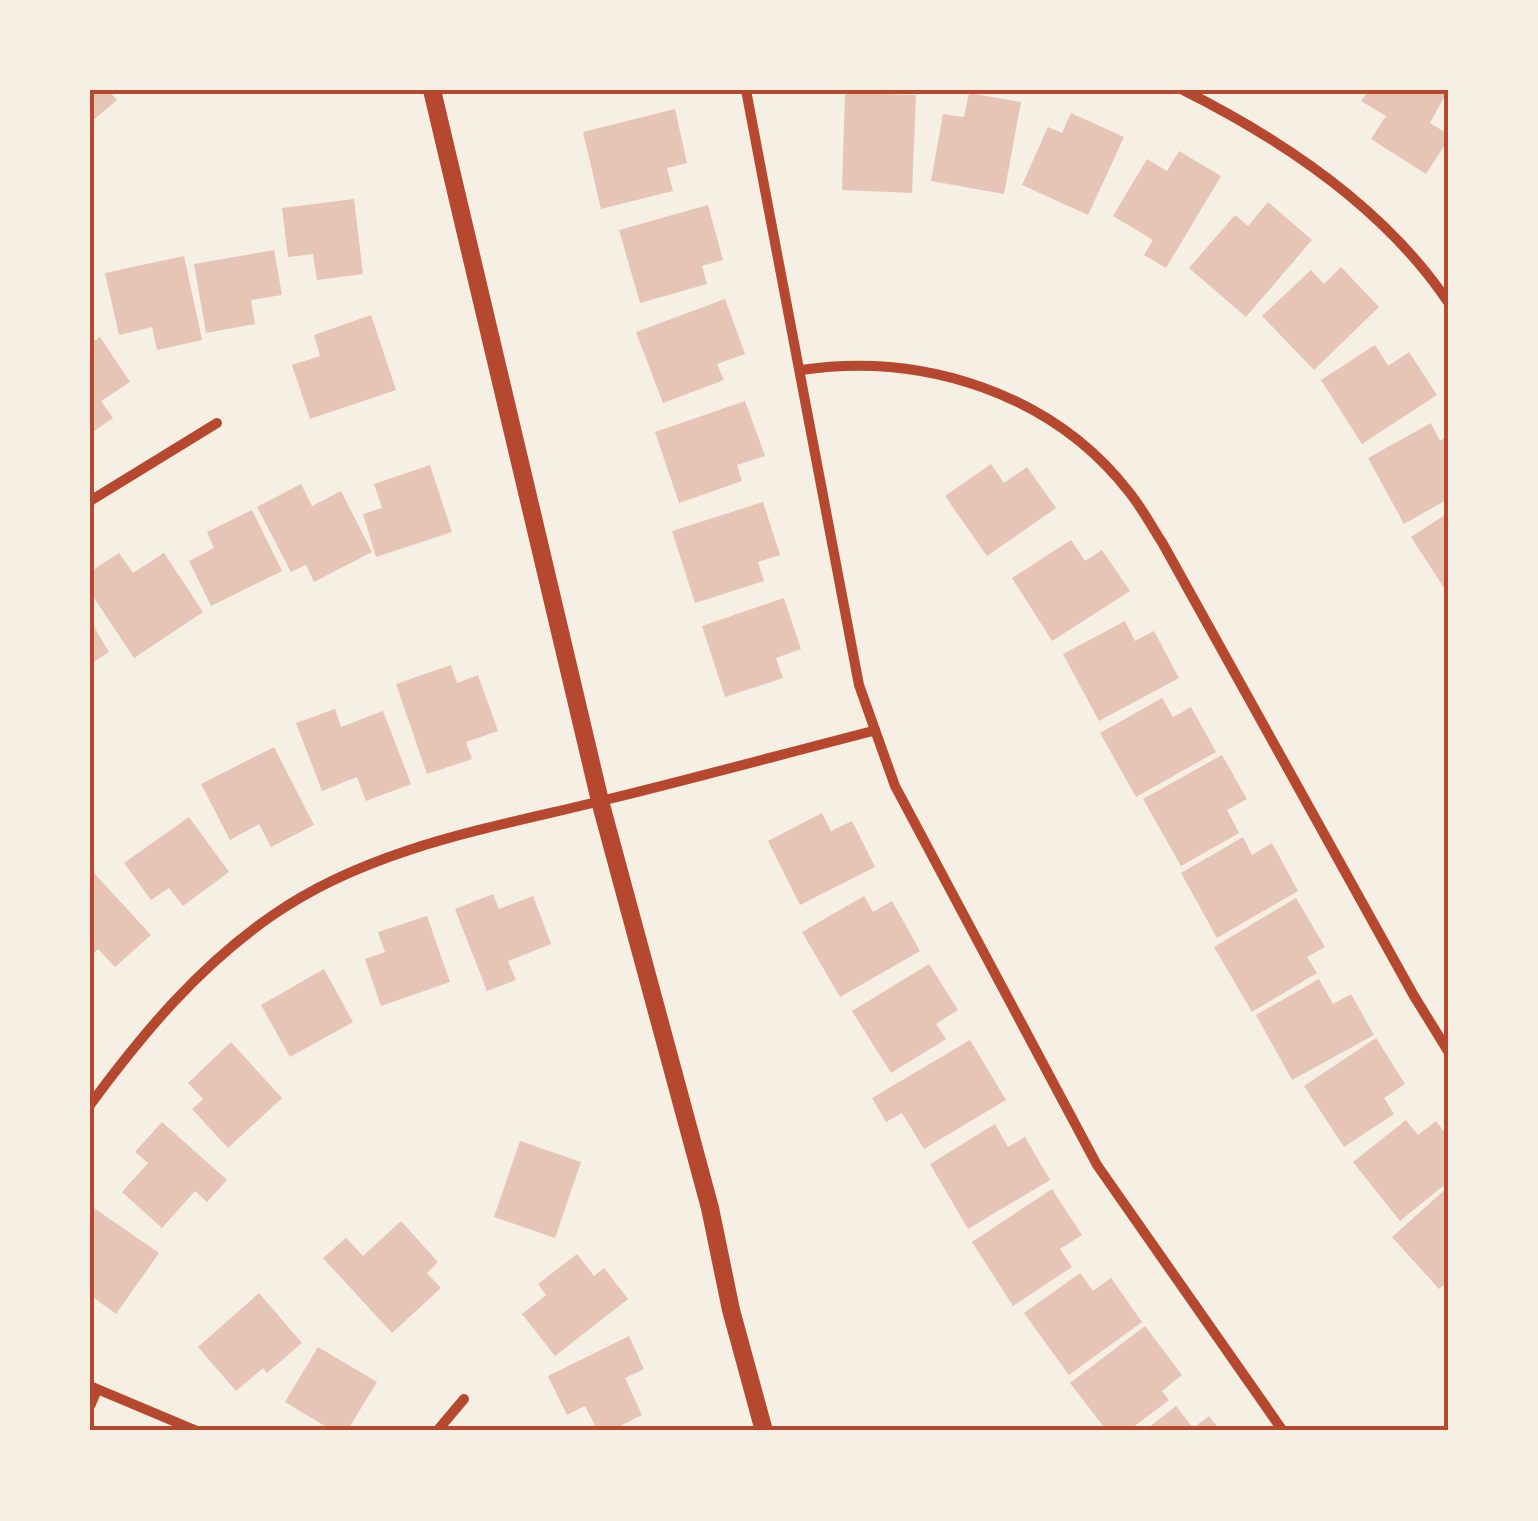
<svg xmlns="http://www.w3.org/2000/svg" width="1538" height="1521" font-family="'DejaVu Sans',sans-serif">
<rect width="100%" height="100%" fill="#f6efe4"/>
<!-- building -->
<g fill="#e6c5b7">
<polygon points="90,90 108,90 117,100 90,123"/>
<polygon points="1369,90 1448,90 1430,123 1448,134 1448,140 1426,174 1371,139 1386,116 1361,101"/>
<polygon points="845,93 916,95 912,193 842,190"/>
<polygon points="969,93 1021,102 1004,194 931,181 943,114 964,117"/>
<polygon points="675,109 687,163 667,168 673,191 601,209 583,132"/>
<polygon points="1071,113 1124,137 1088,215 1022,185 1048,127 1062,133"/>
<polygon points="1179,151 1221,176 1166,268 1144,255 1153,240 1113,216 1147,159 1167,171"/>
<polygon points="354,199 363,274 317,280 313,254 288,257 282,208"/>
<polygon points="1268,202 1312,240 1246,317 1189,268 1235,215 1248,226"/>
<polygon points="708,205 723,260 702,266 707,284 640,303 619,230"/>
<polygon points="274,250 282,295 251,300 255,324 206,333 194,264"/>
<polygon points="184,256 202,340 157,350 152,327 119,335 105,273"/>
<polygon points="1341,267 1379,307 1314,370 1262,316 1311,270 1324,284"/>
<polygon points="725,299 745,354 717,364 724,380 663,403 636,332"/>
<polygon points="371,315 396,390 310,419 292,365 320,356 314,335"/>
<polygon points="100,337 130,382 101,401 113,418 90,434 90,344"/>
<polygon points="1375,345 1388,366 1409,352 1437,395 1362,444 1321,380"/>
<polygon points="745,401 765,456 737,465 742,481 679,503 655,432"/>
<polygon points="1431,423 1440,441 1448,436 1448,499 1404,524 1368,458"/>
<polygon points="991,464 1004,483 1027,467 1056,508 987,556 945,496"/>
<polygon points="430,465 452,532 376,557 363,514 382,508 374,484"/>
<polygon points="301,484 312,506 341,491 372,552 314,582 306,565 291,572 257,507"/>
<polygon points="763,502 780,555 758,562 764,581 695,603 672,531"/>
<polygon points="252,510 282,571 211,606 189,561 214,548 207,532"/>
<polygon points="1448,513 1448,594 1411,537"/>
<polygon points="1071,540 1085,561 1102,550 1130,591 1052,641 1012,578"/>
<polygon points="119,553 133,573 164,553 203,612 134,658 90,592 90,572"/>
<polygon points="784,598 801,649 776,658 783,678 725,697 702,626"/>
<polygon points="90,620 109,652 90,664"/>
<polygon points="1125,621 1135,641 1154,631 1179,678 1099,721 1063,654"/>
<polygon points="451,665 457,683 478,675 498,731 466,742 472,759 427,774 396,684"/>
<polygon points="1162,698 1173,717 1191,707 1216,752 1136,797 1100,733"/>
<polygon points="335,709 341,727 383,711 411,784 366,801 357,777 322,791 296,723"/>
<polygon points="274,747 314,825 271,847 259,824 230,840 201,784"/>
<polygon points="1222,755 1247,799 1227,810 1239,833 1181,866 1143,799"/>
<polygon points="822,813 831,831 852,821 875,867 800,905 768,841"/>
<polygon points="189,817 229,872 183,906 169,888 151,900 124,863"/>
<polygon points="1243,837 1252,855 1272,843 1298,891 1217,938 1181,873"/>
<polygon points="93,872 151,935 115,967 98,949 90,957 90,875"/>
<polygon points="493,894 499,909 533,896 551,944 508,961 516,980 487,991 455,909"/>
<polygon points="864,896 873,912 892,901 920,951 840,997 802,932"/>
<polygon points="1296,898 1325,947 1307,957 1317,973 1252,1012 1214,947"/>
<polygon points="427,916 450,982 381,1006 365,959 385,952 378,932"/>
<polygon points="929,964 958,1010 936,1024 946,1039 891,1073 852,1011"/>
<polygon points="324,969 353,1022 290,1057 261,1005"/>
<polygon points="1319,979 1333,1004 1351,994 1374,1035 1292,1080 1256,1015"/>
<polygon points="1376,1038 1405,1084 1384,1098 1394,1114 1344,1147 1304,1086"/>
<polygon points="970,1040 1006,1100 924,1149 902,1113 886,1122 872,1098"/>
<polygon points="231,1042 282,1098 228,1148 192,1109 203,1099 188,1083"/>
<polygon points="1406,1120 1418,1135 1436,1121 1448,1137 1448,1182 1400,1221 1353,1162"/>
<polygon points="162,1122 227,1180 207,1202 195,1191 162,1228 122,1192 148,1163 135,1152"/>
<polygon points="995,1124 1008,1147 1025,1137 1050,1180 968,1229 930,1164"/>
<polygon points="520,1141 581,1162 555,1238 494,1217"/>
<polygon points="1448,1187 1448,1281 1439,1289 1392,1237"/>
<polygon points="1052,1189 1082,1235 1060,1249 1072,1267 1013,1306 972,1242"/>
<polygon points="94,1208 159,1253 116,1314 90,1295 90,1213"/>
<polygon points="401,1221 438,1262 427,1273 441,1288 392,1333 323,1258 346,1238 363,1256"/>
<polygon points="577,1254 594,1276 604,1268 628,1299 555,1356 522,1314 546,1295 538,1284"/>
<polygon points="1080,1273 1093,1291 1111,1278 1142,1322 1069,1375 1024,1313"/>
<polygon points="259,1293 302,1343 267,1373 263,1368 236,1391 198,1347"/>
<polygon points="1145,1326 1182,1375 1162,1391 1169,1400 1128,1431 1107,1431 1070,1383"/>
<polygon points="629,1336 644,1369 625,1378 642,1415 610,1431 598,1431 585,1406 567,1415 548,1376"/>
<polygon points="318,1347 377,1382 347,1431 333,1431 285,1402"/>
<polygon points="1176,1406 1193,1428 1209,1416 1221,1431 1144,1431"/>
</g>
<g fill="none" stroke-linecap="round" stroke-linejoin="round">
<!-- minor -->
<g stroke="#b5482f" stroke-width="10">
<polyline points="746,90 859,685 895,786 1097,1165 1283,1431"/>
<path d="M1183,90C1283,140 1384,207 1448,302"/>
<path d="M801,370C923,352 1052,393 1129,492C1142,508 1152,527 1163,544L1414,996L1448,1051"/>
<polyline points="90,501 217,423"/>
<path d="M90,1105C143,1033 199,966 273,915C369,848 490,828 601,801C692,779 783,754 873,731"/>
<polyline points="90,1386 197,1431"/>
<polyline points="90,1406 97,1390"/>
<polyline points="437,1431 464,1399"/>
</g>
<!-- tertiary -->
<polyline stroke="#b5482f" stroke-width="18" points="432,90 600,801 710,1208 731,1310 764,1431"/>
</g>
<!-- border -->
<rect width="1538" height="1521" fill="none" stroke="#f6efe4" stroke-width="185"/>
<rect x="92" y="92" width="1354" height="1336" fill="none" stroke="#b5482f" stroke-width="4"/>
</svg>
